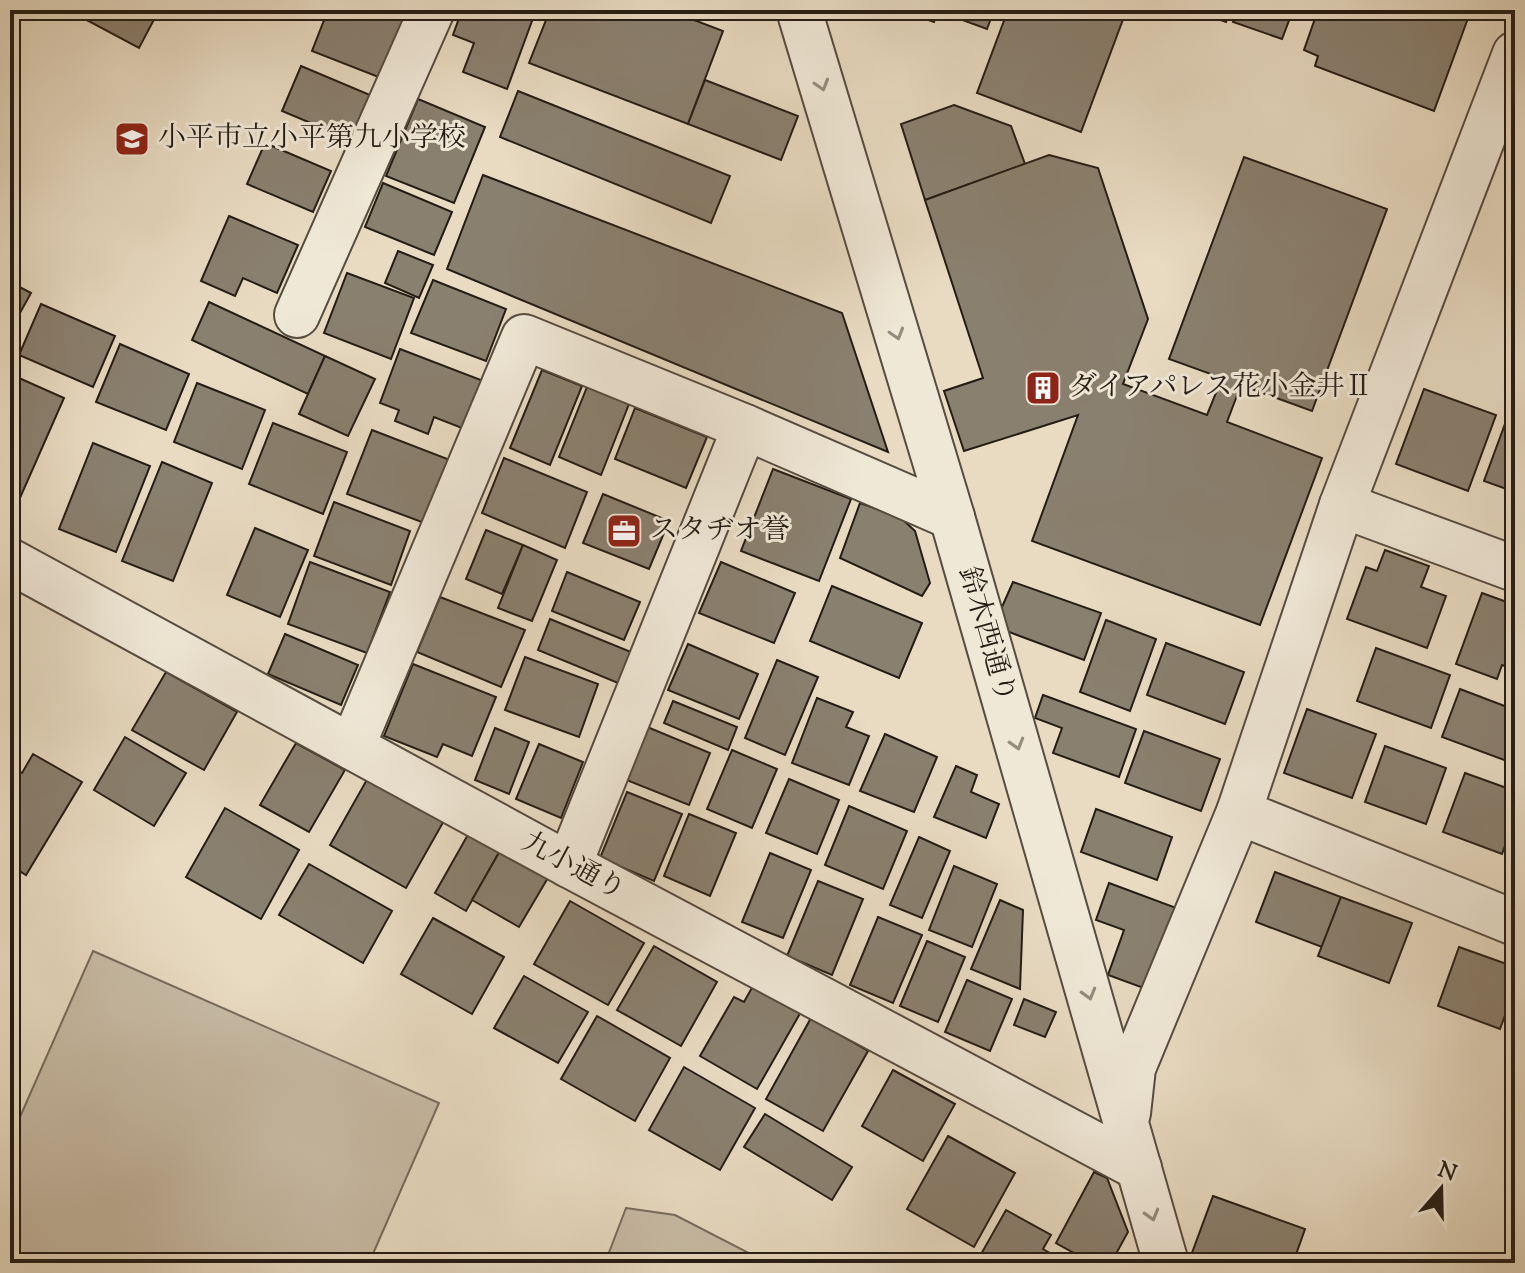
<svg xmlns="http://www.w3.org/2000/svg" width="1525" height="1273" font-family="'Sorts Mill Goudy','Noto Serif JP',serif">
<rect width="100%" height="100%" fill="#e8dbc2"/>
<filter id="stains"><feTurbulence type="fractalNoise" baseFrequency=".0025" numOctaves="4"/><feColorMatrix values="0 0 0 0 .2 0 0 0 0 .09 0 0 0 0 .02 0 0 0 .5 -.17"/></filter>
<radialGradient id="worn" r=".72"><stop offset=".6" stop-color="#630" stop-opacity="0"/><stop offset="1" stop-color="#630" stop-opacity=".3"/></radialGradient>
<!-- green -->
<g fill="#c7bba5" stroke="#766c5d" stroke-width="2">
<polygon points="93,951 439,1103 369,1263 10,1263 10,1114 20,1117"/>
<polygon points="626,1208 675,1215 768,1263 605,1263"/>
</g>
<!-- building -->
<g fill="#8a806f" stroke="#251d15" stroke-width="2">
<polygon points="68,10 159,10 139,48"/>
<polygon points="328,10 407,10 381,78 312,51"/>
<polygon points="462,10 536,10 507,89 463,72 474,43 453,35"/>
<polygon points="550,10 668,10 723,31 688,124 529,63"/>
<polygon points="900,10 994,10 987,29 938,11 934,22"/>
<polygon points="1008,10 1115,10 1125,14 1081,132 977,93"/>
<polygon points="1193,10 1231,10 1226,22"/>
<polygon points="1238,10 1293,10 1282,39 1233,22"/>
<polygon points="1318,10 1333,15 1335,10 1471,10 1434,111 1315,66 1318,56 1304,50"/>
<polygon points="301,66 370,95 351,140 282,111"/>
<polygon points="705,80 798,116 781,160 688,124"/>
<polygon points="518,91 730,176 711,223 500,137"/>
<polygon points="418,99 485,127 454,203 386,176"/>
<polygon points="954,105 1011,126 1025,164 925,200 901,124"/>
<polygon points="265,143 331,171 313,212 247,184"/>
<polygon points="1049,155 1098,168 1148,319 1123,384 1207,415 1222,378 1169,359 1244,157 1387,209 1312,411 1241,385 1227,422 1322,458 1260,625 1032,541 1078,415 964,451 944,391 983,378 925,200"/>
<polygon points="483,175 842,313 888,452 447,269"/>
<polygon points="383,183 452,212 434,255 365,227"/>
<polygon points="229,216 298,245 277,293 243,278 235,296 201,281"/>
<polygon points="398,251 433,265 419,298 385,283"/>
<polygon points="347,273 414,298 391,359 324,333"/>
<polygon points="433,280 506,309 486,361 411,333"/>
<polygon points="10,282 31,293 10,331"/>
<polygon points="209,302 325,356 308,394 192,340"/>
<polygon points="41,304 115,336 93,387 19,355"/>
<polygon points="120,344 189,374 166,430 96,402"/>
<polygon points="400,349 486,382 467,430 434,417 428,434 395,421 399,410 380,403"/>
<polygon points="325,356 375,379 348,436 299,414"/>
<polygon points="542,370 582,386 550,465 510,448"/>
<polygon points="10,374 64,398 16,507 10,505"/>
<polygon points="197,383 265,410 242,469 174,442"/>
<polygon points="587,387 629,404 601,475 559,457"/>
<polygon points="1424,389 1496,415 1468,491 1396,464"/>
<polygon points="635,408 707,437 686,488 615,459"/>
<polygon points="1509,413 1515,415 1515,492 1484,481"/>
<polygon points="273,423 347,452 323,514 249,484"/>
<polygon points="372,430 450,460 427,524 347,494"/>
<polygon points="93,443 150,466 116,552 59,529"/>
<polygon points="504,458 587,492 565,548 482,513"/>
<polygon points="162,462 212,483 173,581 122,561"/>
<polygon points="773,469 851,499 819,581 741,551"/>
<polygon points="603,494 669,521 649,569 583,543"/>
<polygon points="334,502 410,531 391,585 314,556"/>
<polygon points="860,503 900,517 915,531 930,583 922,596 840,558"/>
<polygon points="255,528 308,550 280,617 227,595"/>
<polygon points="486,530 523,545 502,594 466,579"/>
<polygon points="523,545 557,560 532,621 498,608"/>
<polygon points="1385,550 1429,566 1421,587 1446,596 1427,648 1347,619 1366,567 1377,571"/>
<polygon points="310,562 390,592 367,653 288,624"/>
<polygon points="721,562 795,593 774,643 699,613"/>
<polygon points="567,572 640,602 624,640 552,611"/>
<polygon points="1013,582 1101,613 1084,660 1009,632 998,616"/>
<polygon points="832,586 922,623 899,678 810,641"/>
<polygon points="1482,593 1515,605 1515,669 1502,665 1497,679 1456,664"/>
<polygon points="440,597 525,630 501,687 417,652"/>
<polygon points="550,619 631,652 618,683 538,650"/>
<polygon points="1106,620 1156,639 1130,711 1080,692"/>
<polygon points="285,634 358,665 341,705 268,674"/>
<polygon points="1166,643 1244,672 1225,724 1147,695"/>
<polygon points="688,644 758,674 739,719 668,690"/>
<polygon points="1376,648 1450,675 1431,728 1357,701"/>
<polygon points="525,657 598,684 579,737 505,710"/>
<polygon points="777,660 818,677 785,755 745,738"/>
<polygon points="413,664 496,697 472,756 443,744 437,757 384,736"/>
<polygon points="166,672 237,712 204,770 132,730"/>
<polygon points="1460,689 1515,710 1515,764 1442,737"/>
<polygon points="1043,695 1136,729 1119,777 1053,753 1062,728 1035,718"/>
<polygon points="817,698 853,712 846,727 869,736 849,785 792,763"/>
<polygon points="673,701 737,727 728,750 664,723"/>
<polygon points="1307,709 1376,734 1352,798 1284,773"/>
<polygon points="640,724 710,753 689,805 619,777"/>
<polygon points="495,728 529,742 509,794 475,780"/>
<polygon points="1144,731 1220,759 1201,811 1125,783"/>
<polygon points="885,734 937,757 914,812 860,791"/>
<polygon points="125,737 186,773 154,826 94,790"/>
<polygon points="296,743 345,770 309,832 260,805"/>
<polygon points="539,744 583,762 561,818 516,799"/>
<polygon points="1385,746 1446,768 1426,824 1365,802"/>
<polygon points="732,750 777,769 752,828 707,809"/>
<polygon points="33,754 82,782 26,875 10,865 10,766 22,773"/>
<polygon points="956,766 977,775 971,792 999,804 986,838 934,817"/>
<polygon points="1465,773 1515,791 1515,818 1502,854 1443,832"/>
<polygon points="369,776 445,819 406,888 330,845"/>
<polygon points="789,779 839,800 817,854 766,833"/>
<polygon points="627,792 682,814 654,881 600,858"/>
<polygon points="849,806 907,831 883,889 825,865"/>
<polygon points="225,808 299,850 261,919 186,877"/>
<polygon points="1096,809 1172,837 1157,880 1081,852"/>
<polygon points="689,814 736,833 710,896 664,876"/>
<polygon points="470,831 501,849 466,911 435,893"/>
<polygon points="919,837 950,851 922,918 890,905"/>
<polygon points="501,849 549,876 519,927 472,900"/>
<polygon points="770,853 811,870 783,938 742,922"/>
<polygon points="309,864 392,911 363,963 279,915"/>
<polygon points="954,866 997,884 972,947 929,930"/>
<polygon points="1275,872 1341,897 1322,947 1256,922"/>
<polygon points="818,881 863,899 832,975 787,956"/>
<polygon points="1109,883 1179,909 1149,990 1108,975 1124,930 1096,920"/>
<polygon points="1341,897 1412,923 1389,983 1318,956"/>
<polygon points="1000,900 1023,910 1020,989 971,969"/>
<polygon points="570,901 644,943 608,1005 534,964"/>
<polygon points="878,917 922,935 893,1003 850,985"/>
<polygon points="433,918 504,957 472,1014 401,974"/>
<polygon points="927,941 965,957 938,1022 900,1006"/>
<polygon points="654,946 717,982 681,1046 617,1010"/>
<polygon points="1459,947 1515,967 1515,988 1500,1029 1438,1006"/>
<polygon points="524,976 588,1012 558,1063 494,1028"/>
<polygon points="967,980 1012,999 990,1051 945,1032"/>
<polygon points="754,984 802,1010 757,1089 700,1056 734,997 744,1002"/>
<polygon points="1024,999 1056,1012 1045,1037 1014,1025"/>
<polygon points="597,1016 670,1058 635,1121 561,1079"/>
<polygon points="811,1018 868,1051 823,1131 766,1099"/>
<polygon points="684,1067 755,1108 720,1170 649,1130"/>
<polygon points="893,1070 955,1104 923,1161 862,1126"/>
<polygon points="765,1114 852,1167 832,1200 744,1147"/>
<polygon points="948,1136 1015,1173 974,1247 907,1209"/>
<polygon points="1094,1172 1107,1178 1128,1232 1111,1263 1092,1263 1056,1243"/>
<polygon points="1213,1196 1305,1229 1293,1263 1194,1263 1189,1261"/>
<polygon points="1006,1210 1051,1235 1043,1249 1067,1263 976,1263"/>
</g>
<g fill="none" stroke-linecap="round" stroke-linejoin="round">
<defs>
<g id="minor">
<polyline points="799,10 952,517 1166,1263"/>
<polyline points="297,315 432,10"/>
<polyline points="1342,505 1515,569"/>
<polyline points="10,561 569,865 1139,1168"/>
<polyline points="352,747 524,337 745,427 952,517"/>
<polyline points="1239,812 1515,923"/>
<polyline points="569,865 745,427"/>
<polyline points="1128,1113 1133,1068 1239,812 1342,505 1515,54"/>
</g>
</defs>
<!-- minor casing -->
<use href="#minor" stroke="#564c40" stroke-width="48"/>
<!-- minor -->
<use href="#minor" stroke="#f0e8d7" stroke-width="44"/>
</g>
<!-- one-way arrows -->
<defs><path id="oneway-chevron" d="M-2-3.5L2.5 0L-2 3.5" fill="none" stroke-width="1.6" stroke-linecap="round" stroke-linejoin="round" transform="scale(2)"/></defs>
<g stroke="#958d80">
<use href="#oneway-chevron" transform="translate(822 85) rotate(73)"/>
<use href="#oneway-chevron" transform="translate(897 334) rotate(73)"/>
<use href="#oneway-chevron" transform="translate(1017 744) rotate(74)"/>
<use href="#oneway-chevron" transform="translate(1089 994) rotate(74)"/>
<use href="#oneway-chevron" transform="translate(1152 1215) rotate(74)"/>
</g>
<!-- icons -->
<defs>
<symbol id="school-square" viewBox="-11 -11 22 22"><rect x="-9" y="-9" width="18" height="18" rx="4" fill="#8f2418" stroke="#f0e8d7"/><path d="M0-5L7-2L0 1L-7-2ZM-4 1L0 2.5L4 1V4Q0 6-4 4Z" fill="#fff"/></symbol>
<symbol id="building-square" viewBox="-11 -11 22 22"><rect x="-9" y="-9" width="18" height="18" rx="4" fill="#8f2418" stroke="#f0e8d7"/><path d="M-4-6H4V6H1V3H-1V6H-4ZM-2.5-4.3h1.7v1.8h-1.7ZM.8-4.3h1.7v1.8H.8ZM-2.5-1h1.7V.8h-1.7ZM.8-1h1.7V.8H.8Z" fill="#fff"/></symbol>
<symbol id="office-square" viewBox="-11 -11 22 22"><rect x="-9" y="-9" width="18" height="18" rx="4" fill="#8f2418" stroke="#f0e8d7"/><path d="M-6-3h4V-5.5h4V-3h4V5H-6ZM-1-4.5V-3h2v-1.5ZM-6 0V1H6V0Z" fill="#fff"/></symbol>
</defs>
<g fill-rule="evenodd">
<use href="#school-square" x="112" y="119" width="40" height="40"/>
<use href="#building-square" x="1023" y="368" width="40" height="40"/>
<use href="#office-square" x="604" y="511" width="40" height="40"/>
</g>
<g text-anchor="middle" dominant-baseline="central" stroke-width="6" stroke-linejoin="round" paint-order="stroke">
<!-- poi labels -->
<g font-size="28" fill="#251d15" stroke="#f0e8d7" text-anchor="start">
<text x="158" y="139">小平市立小平第九小学校</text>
<text x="1069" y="388">ダイアパレス花小金井Ⅱ</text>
<text x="650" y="531">スタヂオ誉</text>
</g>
<!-- street labels -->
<g font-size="28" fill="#251d15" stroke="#f0e8d7">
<text transform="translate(986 635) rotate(74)">鈴木西通り</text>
<text transform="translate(573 867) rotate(28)">九小通り</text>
</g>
</g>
<!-- margin -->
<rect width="1525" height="1273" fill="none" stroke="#e8dbc2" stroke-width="40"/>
<rect x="12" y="12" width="1501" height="1249" fill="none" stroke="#251d15" stroke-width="4"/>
<rect x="20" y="20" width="1485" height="1233" fill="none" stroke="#251d15" stroke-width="2"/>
<!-- north arrow -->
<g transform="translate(1441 1189) rotate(20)" stroke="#f0e8d7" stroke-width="6" paint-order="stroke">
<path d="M0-6L14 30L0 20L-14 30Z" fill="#251d15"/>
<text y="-12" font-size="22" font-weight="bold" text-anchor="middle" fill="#251d15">N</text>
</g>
<rect width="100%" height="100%" filter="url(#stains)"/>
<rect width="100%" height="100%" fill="url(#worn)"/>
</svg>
